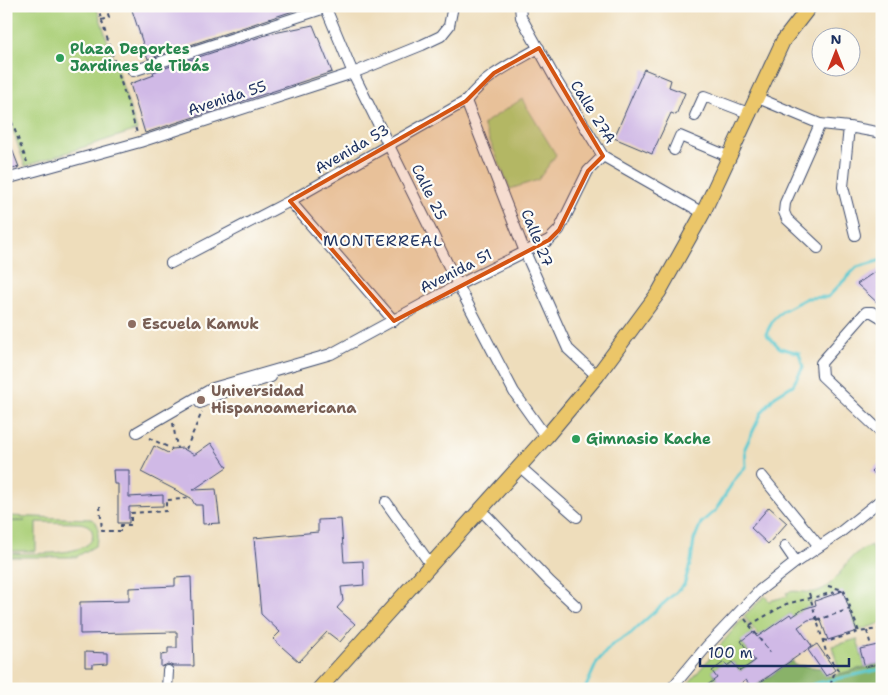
<svg xmlns="http://www.w3.org/2000/svg" width="888" height="695" font-family="'Shantell Sans',sans-serif">
<rect width="100%" height="100%" fill="#fdfcf7"/>
<filter id="ink" filterUnits="userSpaceOnUse"><feTurbulence type="fractalNoise" baseFrequency=".02" numOctaves="2"/><feDisplacementMap in="SourceGraphic" scale="10" xChannelSelector="R" yChannelSelector="G"/><feConvolveMatrix kernelMatrix="1 2 1 2 8 2 1 2 1" color-interpolation-filters="sRGB"/></filter>
<filter id="wash" filterUnits="userSpaceOnUse"><feTurbulence type="fractalNoise" baseFrequency=".0096" numOctaves="4" result="noise"/><feDisplacementMap in="SourceGraphic" scale="20" xChannelSelector="R" yChannelSelector="G"/><feGaussianBlur stdDeviation="1.12" result="paint"/><feColorMatrix in="noise" values="0 0 0 0 0 0 0 0 0 0 0 0 0 0 0 0 0 1.4 0 .05"/><feComposite in="paint" operator="in"/></filter>
<g filter="url(#wash)">
<rect width="100%" height="100%" fill="#edb"/>
<!-- green -->
<g fill="#acd079" stroke="#64806c">
<polygon points="9,6 96,6 137,130 25,166 6,110 6,7"/>
<polygon points="522,99 556,155 538,180 510,189 483,124"/>
<path d="M6,516L91,519L96,522L98,527V539L95,546L76,557H6V553C20,553 101,559 92,531C90,525 85,524 80,523L36,522V551H6V522L25,521H6Z"/>
<path d="M871,545L882,572V623L857,631L843,592L810,603L811,606L803,609L792,617L790,614L759,636L744,616L765,596L769,601L788,596L786,593C796,588 809,596 821,590C837,582 842,567 854,555C859,551 865,548 871,545Z"/>
<polygon points="743,618 753,632 741,642 755,661 740,671 733,662 727,666 724,662 712,671 717,678 702,689 684,689"/>
<polygon points="857,639 865,667 840,674 832,646"/>
</g>
<!-- forest -->
<polygon fill="#89b269" stroke="#527064" points="792,660 795,665 821,668 827,676 841,674 882,663 882,689 752,689"/>
<g fill="none" stroke-linecap="round" stroke-linejoin="round">
<!-- stream -->
<g stroke="#5dcad2" stroke-width="3">
<polyline points="585,689 597,662 612,645 631,633 684,585 691,561 694,540 701,523 715,511 735,479 746,466 745,448 762,412 775,396 793,385 803,367 799,353 780,348 766,334 773,320 782,311 807,298 828,297 857,267 882,260"/>
<polyline points="801,689 818,683 882,669"/>
</g>
</g>
<g id="blocks">
<!-- building -->
<g fill="#d0b9e6">
<polygon points="140,6 308,6 148,59 132,10"/>
<polygon points="313,25 332,72 145,133 130,84 154,75 153,72 269,34"/>
<polygon points="644,69 671,80 669,87 685,93 676,115 671,113 652,154 614,138"/>
<polygon points="6,134 19,167 6,171"/>
<polygon points="882,267 882,307 857,284"/>
<polygon points="211,443 227,467 193,490 216,489 220,523 203,524 202,505 195,505 191,498 141,472 154,446 168,453 172,449 182,448 194,455"/>
<polygon points="882,461 882,480 871,471"/>
<polygon points="113,470 129,470 129,497 163,495 163,506 129,507 129,523 118,523 118,484 114,484"/>
<polygon points="769,507 787,523 768,544 751,528"/>
<polygon points="341,519 344,562 363,561 364,585 341,587 343,601 337,608 355,624 340,642 327,632 299,662 273,639 280,632 261,614 254,538 318,532 318,520"/>
<polygon points="191,577 194,666 173,666 168,664 161,667 161,655 168,654 168,648 177,648 177,632 80,634 80,602 129,601 129,588 175,586 175,578"/>
<polygon points="843,591 857,631 828,640 820,618 808,620 798,627 812,646 752,688 746,680 734,689 702,689 717,678 712,671 724,662 727,666 732,662 740,671 755,661 741,641 753,632 757,637 790,614 792,617 803,609 816,605 815,601"/>
<polygon points="817,644 835,670 826,676 808,650"/>
<polygon points="882,644 882,663 865,667 860,649"/>
<polygon points="85,652 108,653 108,663 93,664 93,667 85,667"/>
</g>
</g>
</g>
<g filter="url(#ink)">
<use href="#blocks" fill-opacity="0" stroke="#3b496c" stroke-width="1"/>
<g fill="none" stroke-linecap="round" stroke-linejoin="round">
<defs>
<g id="minor">
<polyline points="325,6 353,73 458,285 514,392 546,437"/>
<polyline points="520,6 521,17 556,80 603,156 703,213"/>
<polyline points="133,71 325,8"/>
<polyline points="758,98 820,124 849,127 882,133"/>
<polyline points="466,101 525,252 568,349 597,376"/>
<polyline points="695,116 704,96 751,114"/>
<polyline points="849,127 843,187 855,235"/>
<polyline points="674,150 680,136 730,157"/>
<polyline points="6,179 140,142 353,73 422,45 441,36 449,26 453,6"/>
<polyline points="290,201 394,321"/>
<polyline points="818,248 787,219 784,212 785,203 820,124"/>
<path d="M171,263L290,201L466,101C486,75 511,64 539,48"/>
<polyline points="882,318 872,312 866,312 821,363 822,376 882,433"/>
<polyline points="200,403 216,395 271,377"/>
<polyline points="137,432 213,388 331,354 458,285 549,240 559,230 588,171 603,156"/>
<polyline points="519,466 577,517"/>
<polyline points="762,476 819,546"/>
<polyline points="386,502 431,565"/>
<polyline points="481,510 550,582 576,606"/>
<polyline points="785,546 796,562"/>
<polyline points="167,689 168,671"/>
<polyline points="671,689 707,646 760,590 796,562 838,534 882,499"/>
</g>
<polyline id="major" points="319,689 546,437 597,376 659,292 703,213 783,41 810,6"/>
</defs>
<!-- minor casing -->
<use href="#minor" stroke="#3b496c" stroke-width="12"/>
<!-- major casing -->
<use href="#major" stroke="#3b496c" stroke-width="16"/>
<!-- path -->
<g stroke="#3b496c" stroke-width="2" stroke-dasharray="4 4" stroke-linecap="butt">
<polyline points="97,6 137,133"/>
<polyline points="101,20 109,18 105,6"/>
<polyline points="6,107 27,162"/>
<polyline points="173,423 177,448"/>
<polyline points="149,438 172,449"/>
<polyline points="186,449 202,412"/>
<polyline points="100,506 102,531 121,531 121,525 131,525 131,513 166,511 166,500 184,499 190,496"/>
<polyline points="828,586 844,590 859,632 878,629"/>
<polyline points="809,593 827,655 838,670 834,674 829,689"/>
<polyline points="745,619 770,653"/>
<polyline points="817,620 850,609"/>
<polyline points="750,625 786,604 844,590"/>
<polyline points="867,631 871,646"/>
<polyline points="823,640 829,641 859,632"/>
</g>
<!-- minor -->
<use href="#minor" stroke="#fff" stroke-width="10"/>
<!-- major -->
<use href="#major" stroke="#ebc669" stroke-width="14"/>
</g>
</g>
<!-- marked area -->
<path fill="#d45514" fill-opacity="0.2" stroke="#d45514" stroke-width="4" stroke-linejoin="round" d="M539,48L603,156L588,171L559,230L549,240L394,321L290,201L466,101L494,73Z"/>
<!-- markers -->
<g fill="#2e9e5b" stroke="#fdfcf7" stroke-width="2">
<circle cx="60" cy="58" r="5"/>
<circle cx="576" cy="439" r="5"/>
</g>
<g fill="#8d6e63" stroke="#fdfcf7" stroke-width="2">
<circle cx="132" cy="324" r="5"/>
<circle cx="201" cy="400" r="5"/>
</g>
<g text-anchor="middle" dominant-baseline="central" stroke-width="4.5" stroke-linejoin="round" paint-order="stroke">
<!-- leisure labels -->
<g font-size="15" font-weight="bold" fill="#27864d" stroke="#fdfcf7" text-anchor="start">
<text x="70" y="49">Plaza Deportes<tspan x="70" dy="17">Jardines de Tibás</tspan></text>
<text x="586" y="439">Gimnasio Kache</text>
</g>
<!-- street labels -->
<g font-size="15" fill="#1b2f5e" stroke="#fdfcf7">
<text transform="translate(227 98) rotate(-18)">Avenida 55</text>
<text transform="translate(593 112) rotate(58)">Calle 27A</text>
<text transform="translate(352 149) rotate(-30)">Avenida 53</text>
<text transform="translate(429 192) rotate(64)">Calle 25</text>
<text transform="translate(537 238) rotate(68)">Calle 27</text>
<text transform="translate(456 271) rotate(-27)">Avenida 51</text>
</g>
<!-- education labels -->
<g font-size="15" font-weight="bold" fill="#785e54" stroke="#fdfcf7" text-anchor="start">
<text x="142" y="324">Escuela Kamuk</text>
<text x="211" y="391">Universidad<tspan x="211" dy="17">Hispanoamericana</tspan></text>
</g>
<!-- neighbourhood labels -->
<g font-size="16" letter-spacing="1" fill="#1b2f5e" stroke="#fdfcf7">
<text x="383" y="240">MONTERREAL</text>
</g>
</g>
<!-- margin -->
<rect width="888" height="695" fill="none" stroke="#fdfcf7" stroke-width="25"/>
<!-- north arrow -->
<g transform="translate(836 52)"><circle r="24" fill="#fdfcf7" stroke="#a3aaba"/>
<path d="M0-4L9 19L0 12L-9 19Z" fill="#c8321e"/>
<text y="-8" font-size="14" font-weight="bold" text-anchor="middle" fill="#1b2f5e">N</text>
</g>
<!-- scale -->
<path d="M700 658v8h149v-8" fill="none" stroke="#1b2f5e" stroke-width="2.5"/>
<text x="708" y="658" font-size="15" fill="#1b2f5e" stroke="#fdfcf7" stroke-width="4" paint-order="stroke">100 m</text>
</svg>
